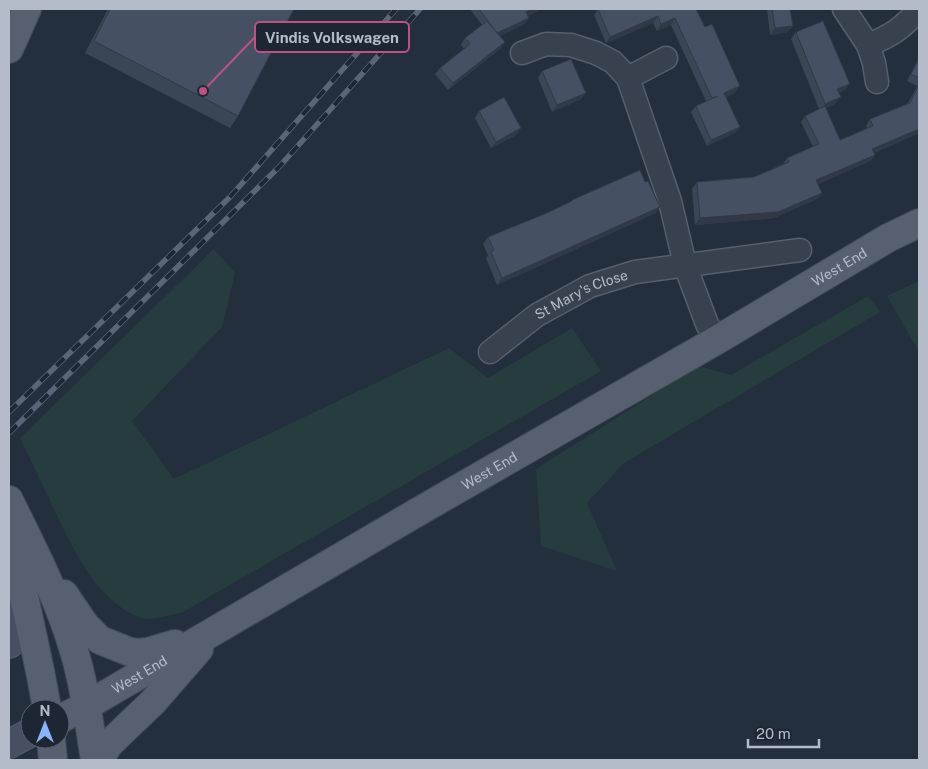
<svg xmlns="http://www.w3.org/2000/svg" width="928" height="769" font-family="'Public Sans',sans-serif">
<rect width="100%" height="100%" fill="#242f3e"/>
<!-- green -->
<g fill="#263c3f">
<path d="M214,249L235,273L222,327L132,421L174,479L449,348L488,378L572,328L601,371L183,612C169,615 151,622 138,617C94,598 72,546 53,507C42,484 31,461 20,438Z"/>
<polygon points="919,281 919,352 887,296"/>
<polygon points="868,296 880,312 624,463 587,503 617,571 541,546 536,469 698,366 731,375"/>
</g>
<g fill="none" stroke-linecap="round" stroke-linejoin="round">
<defs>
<g id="street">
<polyline points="844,9 868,45 874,63 877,82"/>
<path d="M868,45C891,36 903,28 919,9"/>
<polyline points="522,53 546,44 571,45 596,53 613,62 628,78 670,201 685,265 707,324 717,340"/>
<polyline points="628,78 666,58"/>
<path id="s1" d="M490,352L537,315L590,286L635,272L800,250"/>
</g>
<g id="secondary">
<path d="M9,644C18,624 12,599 10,577"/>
<polyline points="9,744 30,733"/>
</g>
<g id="primary">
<polyline points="9,49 27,9"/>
<path d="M9,500C33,549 59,599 74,651C85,686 89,724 95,760"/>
<path d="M9,527C21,588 37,648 47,709"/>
<polyline points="64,594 85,625 100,640 130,652 139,653 148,652 175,644"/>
<path id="s2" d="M60,719L86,706L428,506L717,340L888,238L919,223"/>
<polyline points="51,739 53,760"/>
<polyline points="99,760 109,744 153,702 199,649"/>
</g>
</defs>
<!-- street casing -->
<use href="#street" stroke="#565f6c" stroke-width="25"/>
<!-- secondary casing -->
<use href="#secondary" stroke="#565f6c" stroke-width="30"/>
<!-- primary casing -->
<use href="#primary" stroke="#414a57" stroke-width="30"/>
<!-- street -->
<use href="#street" stroke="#38414e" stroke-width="22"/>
<!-- secondary -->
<use href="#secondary" stroke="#465061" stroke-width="28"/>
<!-- primary -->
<use href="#primary" stroke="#56606e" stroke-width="28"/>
<defs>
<g id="rail">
<polyline points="9,412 230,197 396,9"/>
<polyline points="9,433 279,167 420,9"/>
</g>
</defs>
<!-- rail casing -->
<use href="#rail" stroke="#5a6575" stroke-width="5.5"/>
<!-- rail -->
<use href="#rail" stroke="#1d2633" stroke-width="4" stroke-dasharray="11" stroke-linecap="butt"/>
</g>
<!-- wall -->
<g fill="#3b4654">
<polygon points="108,9 294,9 238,116 230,128 85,53"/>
<polygon points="470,9 541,9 528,16 529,18 524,24 500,36 505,42 500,49 448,90 435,74 440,68 464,49 461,45 465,38 482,25"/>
<polygon points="598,9 696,9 735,93 726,97 740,127 735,133 707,146 691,112 696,106 706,101 671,25 657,31 653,23 606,43 594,15"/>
<polygon points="767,9 790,9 788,32 770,35"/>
<polygon points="796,32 845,90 839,93 836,103 826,108 840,140 867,128 866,126 870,119 908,103 917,86 907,81 919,57 919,133 874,153 875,155 870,161 818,184 822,193 817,199 774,218 695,225 692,189 697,182 754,177 783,164 787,158 813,147 801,122 805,116 819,109 791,39"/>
<polygon points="542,71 581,99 552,112 538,78"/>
<polygon points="479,111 521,128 516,135 491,148 475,118"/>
<polygon points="572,200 656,213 497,285 486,258 488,255 483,244 488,237 547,213 570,202"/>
</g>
<!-- shaded-wall -->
<g fill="#303945">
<polygon points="533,9 541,9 522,19 526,12"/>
<polygon points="658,16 653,23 606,43 610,37"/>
<polygon points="529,18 524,24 493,39 497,33"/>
<polygon points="675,18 671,25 657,31 661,24"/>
<polygon points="793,26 788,32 770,35 775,28"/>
<polygon points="505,42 500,49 448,90 453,83"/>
<polygon points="850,84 845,90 833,95 837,89"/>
<polygon points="740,86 735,93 720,100 724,93"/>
<polygon points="586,93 581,99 552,112 557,105"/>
<polygon points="841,97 836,103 820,110 825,104"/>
<polygon points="740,127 735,133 707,146 711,140"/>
<polygon points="521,128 516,135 491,148 496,142"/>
<polygon points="919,129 919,133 868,155 872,149"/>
<polygon points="875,155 870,161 812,186 816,180"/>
<polygon points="822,193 817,199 774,218 695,225 700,218"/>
<polygon points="660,207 656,213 497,285 502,278"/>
</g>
<!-- building -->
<g fill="#455162" stroke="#303945">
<polygon points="110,9 294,9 238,116 94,41"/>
<polygon points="479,9 533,9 526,12 529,18 497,33"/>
<polygon points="598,9 696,9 705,27 712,24 740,86 724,93 740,127 711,140 696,106 718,96 712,98 675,18 661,24 658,16 610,37"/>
<polygon points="772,9 790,9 793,26 775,28"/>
<polygon points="487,21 505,42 453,83 440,68 470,44 465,38"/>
<polygon points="823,21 850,84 837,89 841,97 825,104 796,32"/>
<polygon points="571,59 586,93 557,105 542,71"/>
<polygon points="919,59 919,78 911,74"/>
<polygon points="919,84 919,129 872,149 875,155 816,180 822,193 778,212 700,218 697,182 754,177 789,162 787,158 819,144 805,116 825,106 840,140 873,126 870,119 910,103"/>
<polygon points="504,97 521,128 496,142 479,111"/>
<polygon points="640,170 645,182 648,181 660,207 502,278 491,252 494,250 488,237 547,213 572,201 572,200"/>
</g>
<g text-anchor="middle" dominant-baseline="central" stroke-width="4" stroke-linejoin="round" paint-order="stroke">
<!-- street labels -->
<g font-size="14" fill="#b4bcc9" stroke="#1d2633">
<text stroke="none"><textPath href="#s2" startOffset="901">West End</textPath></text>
<text stroke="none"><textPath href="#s1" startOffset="109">St Mary's Close</textPath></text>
<text stroke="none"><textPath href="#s2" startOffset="496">West End</textPath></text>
<text stroke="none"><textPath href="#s2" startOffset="91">West End</textPath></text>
</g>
</g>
<!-- callouts -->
<path fill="none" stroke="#bd5182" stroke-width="2" d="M203 91L255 37"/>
<circle fill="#bd5182" stroke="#1d2633" stroke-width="2" cx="203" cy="91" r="5"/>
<rect fill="#1d2633" stroke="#bd5182" stroke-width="2" x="255" y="22" width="154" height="30" rx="5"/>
<g font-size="15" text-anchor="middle" font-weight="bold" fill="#b4bcc9">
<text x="332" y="43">Vindis Volkswagen</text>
</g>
<!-- border -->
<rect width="928" height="769" fill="none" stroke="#b4bcc9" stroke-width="20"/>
<!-- north arrow -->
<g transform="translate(45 724)"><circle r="24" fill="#1d2633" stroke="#59626f"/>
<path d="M0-4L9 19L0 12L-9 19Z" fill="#8ab4f8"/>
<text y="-8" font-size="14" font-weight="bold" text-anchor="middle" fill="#b4bcc9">N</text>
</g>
<!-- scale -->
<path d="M748 739v8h71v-8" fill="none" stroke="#b4bcc9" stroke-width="2.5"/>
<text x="756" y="739" font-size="15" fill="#b4bcc9" stroke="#1d2633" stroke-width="4" paint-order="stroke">20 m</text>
</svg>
